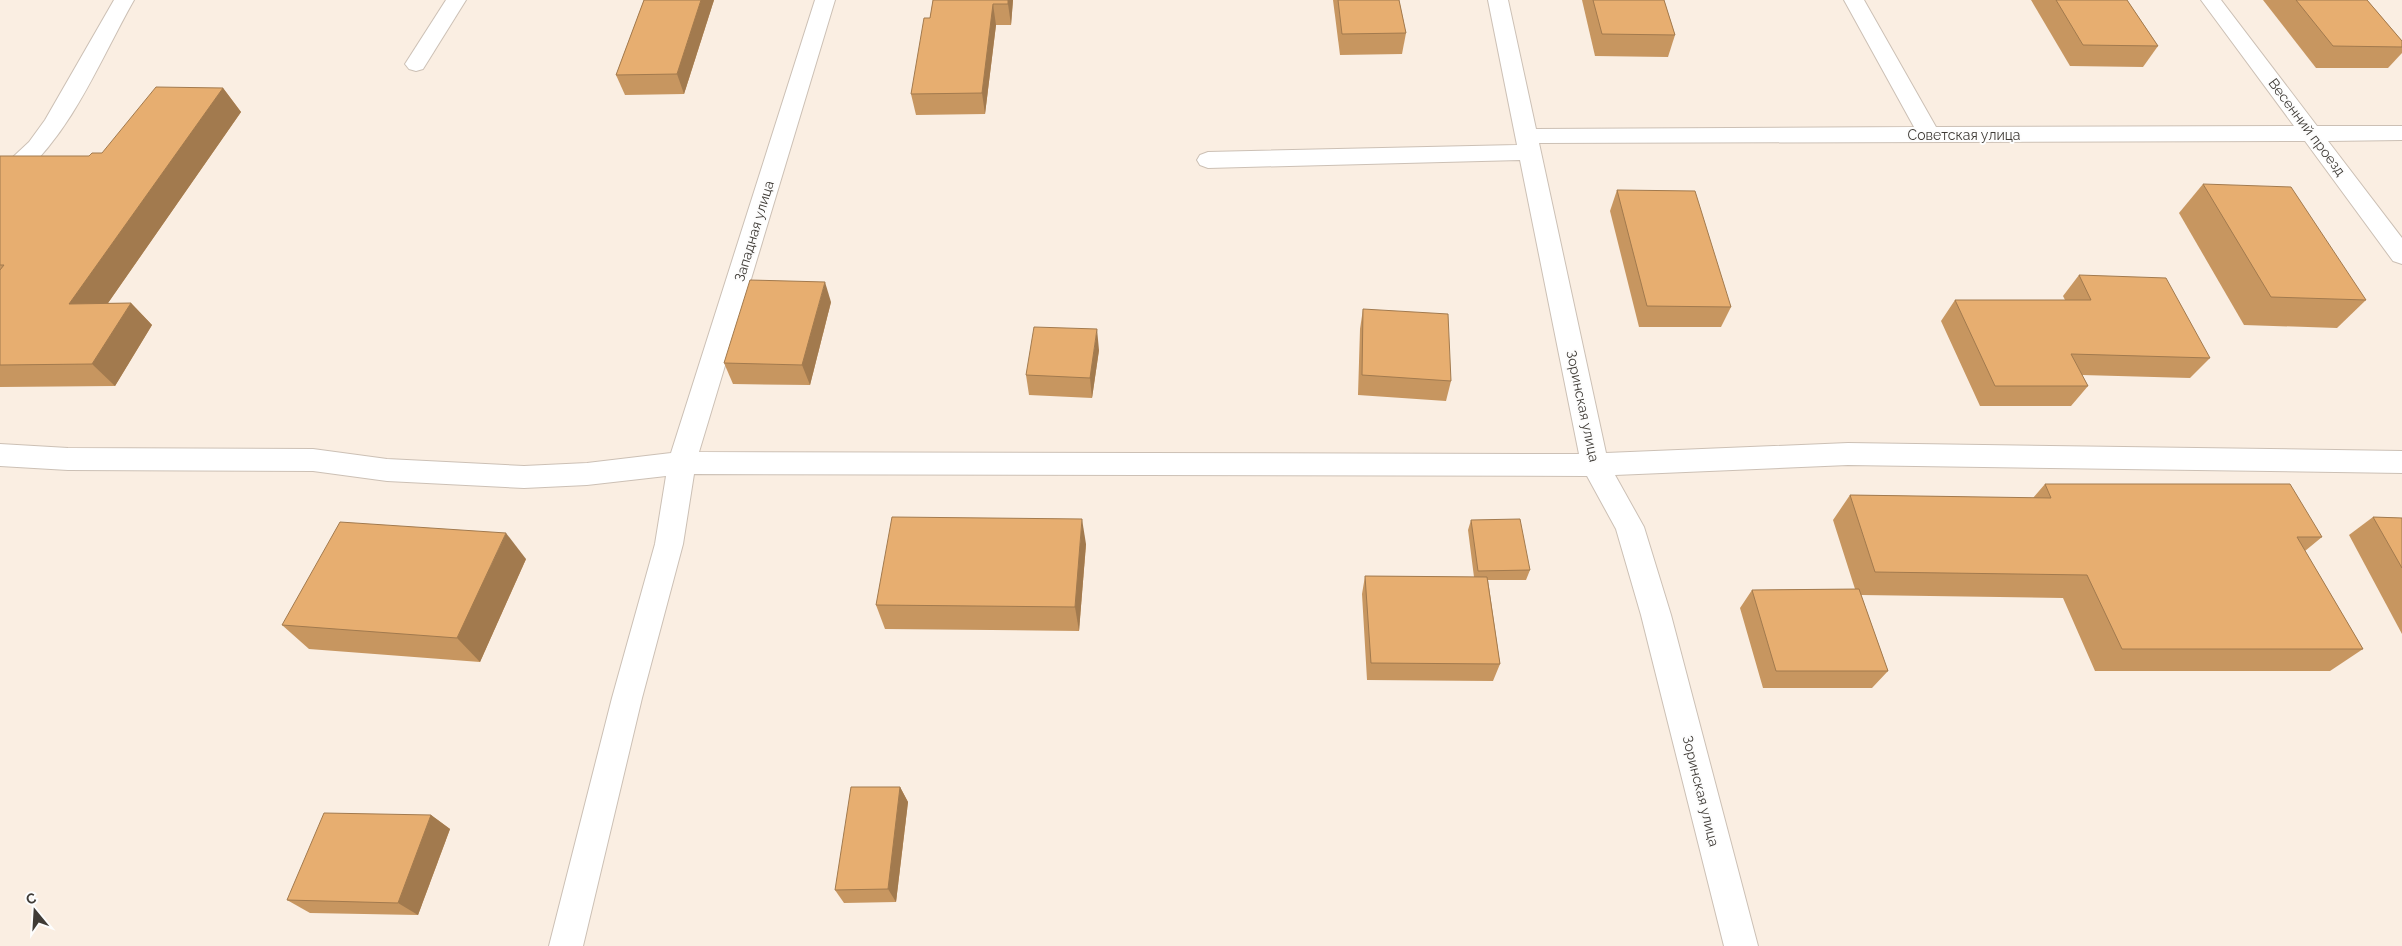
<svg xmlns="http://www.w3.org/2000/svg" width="2402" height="946" font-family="Raleway,sans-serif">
<rect width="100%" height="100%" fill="#faeee2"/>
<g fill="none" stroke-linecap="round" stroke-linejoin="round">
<defs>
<g id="minor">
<path d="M114,0H134C100,60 74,128 22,175C14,181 10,187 0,190V169L29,142L45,120Z"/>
<polygon points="446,0 466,0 423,69 416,71 409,69 405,64"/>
<polygon points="815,0 835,0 699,452 1579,454 1520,160 1208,168 1200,165 1197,160 1200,155 1208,152 1517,145 1488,0 1508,0 1536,129 1914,127 1844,0 1864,0 1936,127 2294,126 2201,0 2221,0 2317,126 2402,126 2402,140 2328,141 2402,238 2402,264 2393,261 2305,141 1539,143 1606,453 1848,443 2402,451 2402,473 1848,465 1615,475 1644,527 1671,615 1758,946 1724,946 1641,615 1616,529 1587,476 694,474 683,544 642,698 583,946 549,946 612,698 655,544 666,476 587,485 524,488 387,481 313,471 68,470 0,466 0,444 68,448 313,449 387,459 524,466 587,463 671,453"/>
</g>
</defs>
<!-- minor casing -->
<use href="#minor" stroke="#ccc0b5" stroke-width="2"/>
<!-- minor -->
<use href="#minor" fill="#fff" fill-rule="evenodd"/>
</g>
<!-- wall -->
<g fill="#c79660">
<polygon points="644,0 714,0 684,94 625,95 616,75"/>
<polygon points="933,0 1013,0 1011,25 996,25 985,114 916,115 911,94 930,18"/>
<polygon points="1333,0 1399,0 1406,33 1402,54 1340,55"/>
<polygon points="1582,0 1664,0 1675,35 1668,57 1595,56"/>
<polygon points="2031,0 2127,0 2158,46 2143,67 2070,66"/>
<polygon points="2263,0 2367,0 2402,41 2402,53 2388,68 2316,68"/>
<polygon points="223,88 241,112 108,303 131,303 152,325 115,386 0,387 0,156 89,156 102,153"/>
<polygon points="2203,184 2366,300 2337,328 2244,325 2179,213"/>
<polygon points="1617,190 1731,307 1721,327 1639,327 1610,211"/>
<polygon points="2079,275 2210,358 2190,378 2082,375 2088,386 2071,406 1980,406 1941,321 1955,300 2065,300 2063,296"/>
<polygon points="831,302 810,385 733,384 724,363"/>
<polygon points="1363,309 1451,381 1446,401 1358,395 1360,329"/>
<polygon points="1099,350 1092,398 1029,395 1026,375"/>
<polygon points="2045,484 2322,537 2305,551 2363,649 2330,671 2095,671 2063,598 1861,595 1888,671 1872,688 1763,688 1740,608 1752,590 1855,589 1833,520 1850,495 2033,498"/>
<polygon points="2373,517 2402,518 2402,634 2349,535"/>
<polygon points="1471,520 1530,570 1526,580 1488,580 1500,664 1493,681 1367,680 1362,594 1365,576 1474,577 1468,530"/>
<polygon points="1086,544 1079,631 885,629 876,605"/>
<polygon points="526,559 480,662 309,649 282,625"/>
<polygon points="900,787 908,802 896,902 844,903 835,890"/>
<polygon points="431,815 450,829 418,915 310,913 287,900"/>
</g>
<!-- shaded-wall -->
<g fill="#a27a4e">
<polygon points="701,0 714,0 684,94 677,74"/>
<polygon points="1008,0 1013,0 1011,25 1008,4"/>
<polygon points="993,4 996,25 985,114 982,93"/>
<polygon points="223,88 241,112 92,326 69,304"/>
<polygon points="825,282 831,302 810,385 802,365"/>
<polygon points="131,303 152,325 115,386 92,364"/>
<polygon points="1097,329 1099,350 1092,398 1090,378"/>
<polygon points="1082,519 1086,544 1079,631 1075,607"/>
<polygon points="506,533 526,559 480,662 457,638"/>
<polygon points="900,787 908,802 896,902 888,889"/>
<polygon points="431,815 450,829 418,915 398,903"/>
</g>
<!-- building -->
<g fill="#e7ae70" stroke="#a27a4e">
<polygon points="644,0 701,0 677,74 616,75"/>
<polygon points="933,0 1008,0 1008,4 993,4 982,93 911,94 924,18 930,18"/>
<polygon points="1338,0 1399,0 1406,33 1342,34"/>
<polygon points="1593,0 1664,0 1675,35 1602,34"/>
<polygon points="2056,0 2127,0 2158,46 2083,45"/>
<polygon points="2296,0 2367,0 2402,41 2402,47 2333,46"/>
<polygon points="156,87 223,88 69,304 131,303 92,364 0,365 0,270 4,265 0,265 0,156 89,156 92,153 102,153"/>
<polygon points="2203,184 2291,187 2366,300 2271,297"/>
<polygon points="1617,190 1695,191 1731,307 1647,306"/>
<polygon points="2079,275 2166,278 2210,358 2071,354 2088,386 1995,386 1955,300 2091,300"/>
<polygon points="750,280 825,282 802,365 724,363"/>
<polygon points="1363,309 1448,314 1451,381 1362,375"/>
<polygon points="1034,327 1097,329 1090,378 1026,375"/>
<polygon points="2045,484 2290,484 2322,537 2297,537 2363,649 2122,649 2087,575 1875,572 1850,495 2051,498"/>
<polygon points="892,517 1082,519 1075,607 876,605"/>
<polygon points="2373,517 2402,518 2402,568"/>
<polygon points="1520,519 1530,570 1478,571 1471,520"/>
<polygon points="340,522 506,533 457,638 282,625"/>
<polygon points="1365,576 1487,577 1500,664 1371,663"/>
<polygon points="1859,589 1888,671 1776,671 1752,590"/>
<polygon points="851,787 900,787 888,889 835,890"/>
<polygon points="324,813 431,815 398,903 287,900"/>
</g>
<g text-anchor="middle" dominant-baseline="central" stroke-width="4" stroke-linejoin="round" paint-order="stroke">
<!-- street labels -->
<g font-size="14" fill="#3f3b36" stroke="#fdfdfd">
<text transform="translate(2307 127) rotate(53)">Весенний проезд</text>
<text x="1964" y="135">Советская улица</text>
<text transform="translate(754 231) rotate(-73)">Западная улица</text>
<text transform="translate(1583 406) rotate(78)">Зоринская улица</text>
<text transform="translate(1701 791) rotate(76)">Зоринская улица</text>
</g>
</g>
<!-- north arrow -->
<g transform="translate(35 911) rotate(342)" stroke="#fdfdfd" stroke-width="4" paint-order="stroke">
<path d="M0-4L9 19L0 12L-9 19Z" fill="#3f3b36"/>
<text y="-8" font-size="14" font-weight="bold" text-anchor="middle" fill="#3f3b36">С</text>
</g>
</svg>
